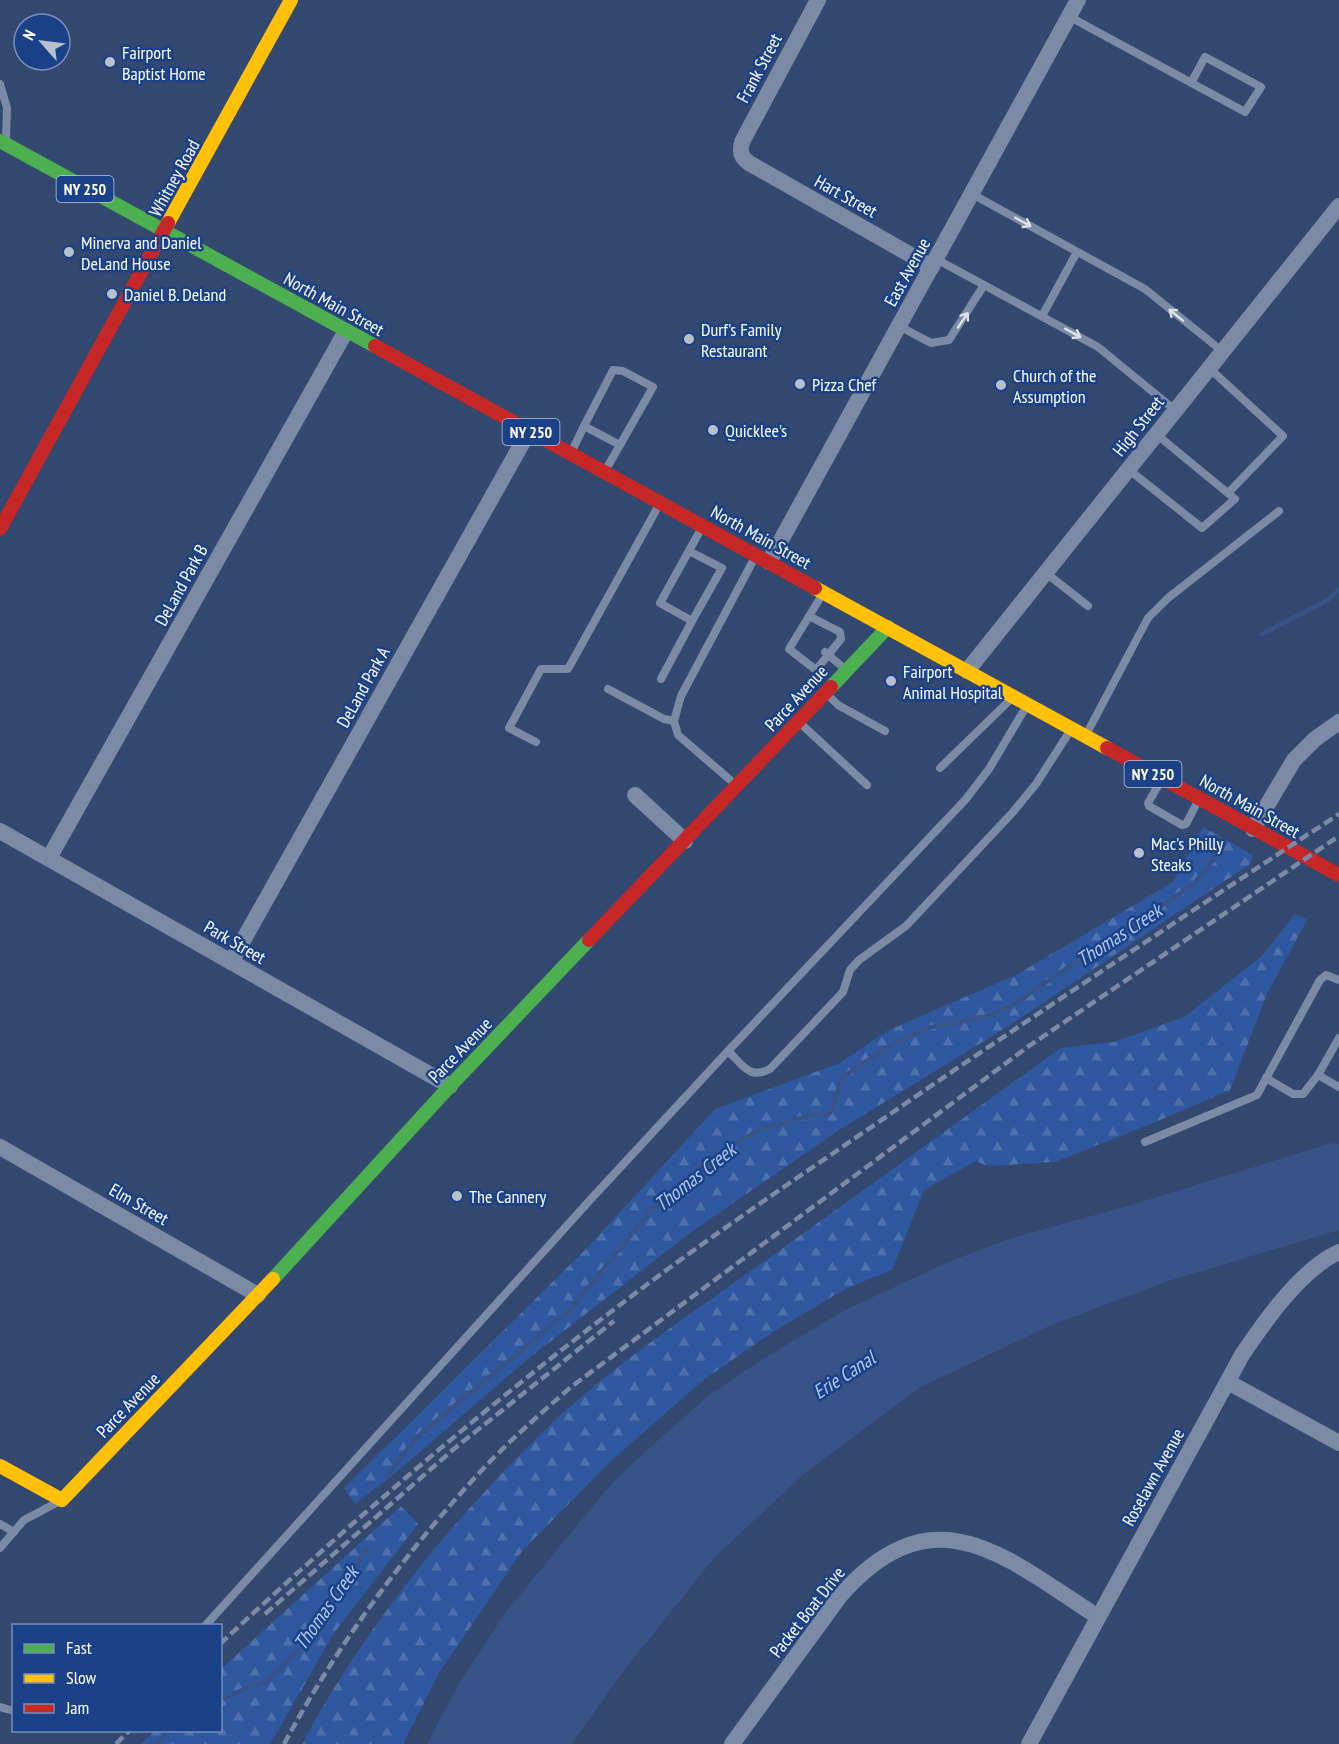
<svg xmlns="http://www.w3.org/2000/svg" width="1339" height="1744" font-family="'PT Sans Narrow',sans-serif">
<defs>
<pattern id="forest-firs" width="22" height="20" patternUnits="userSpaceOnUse" patternTransform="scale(1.5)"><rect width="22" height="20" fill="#2f58a0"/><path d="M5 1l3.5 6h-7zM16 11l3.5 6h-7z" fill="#4e71ae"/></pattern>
</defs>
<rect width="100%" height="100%" fill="#344970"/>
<!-- forest -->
<g fill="url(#forest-firs)">
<polygon points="1203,827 1253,855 1250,864 1007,1027 839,1130 690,1233 529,1358 393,1475 355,1504 344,1488 588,1247 715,1109 840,1063 887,1031 1018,974 1173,882"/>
<path d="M1295,914L1307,920L1267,994L1230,1090L1158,1121L1055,1162L987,1166L976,1161L924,1190L892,1270L845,1289L773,1332L702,1381L611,1461L522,1551L439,1673L403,1744H302C365,1627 449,1523 544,1431C606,1370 685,1318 755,1268C857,1195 959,1121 1061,1048L1114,1042L1184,1017L1262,956Z"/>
<polygon points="401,1506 418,1524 334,1633 270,1744 141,1744 155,1731 220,1730 221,1669"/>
</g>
<!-- water -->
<polygon fill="#385387" points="1332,1143 1339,1144 1339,1230 1168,1281 1049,1326 919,1388 805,1473 714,1558 621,1674 572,1744 427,1744 458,1685 505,1613 612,1483 647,1450 707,1397 761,1360 843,1311 948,1262 1012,1238 1131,1205"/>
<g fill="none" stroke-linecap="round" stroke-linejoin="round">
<!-- stream -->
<g stroke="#385387" stroke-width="4.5">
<polyline points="1262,634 1328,600 1339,590"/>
<polyline points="386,1477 416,1438 571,1309 653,1208 711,1158 757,1131 811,1115 830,1113 843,1077 890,1046 928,1028 989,1016 1014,1004 1101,945 1193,885 1213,860 1217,836"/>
<polyline points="220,1699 268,1680 302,1647 321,1615 367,1549"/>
<polyline points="157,1744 171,1730"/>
</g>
<!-- lane -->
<g stroke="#7b8aa5" stroke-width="8">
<polyline points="1069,16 1083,24 1245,112 1261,87 1205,57 1191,83"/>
<polyline points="0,84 7,108 6,142"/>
<polyline points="972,194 1145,289 1222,351"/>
<polyline points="984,285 1098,347 1175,410"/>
<polyline points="1042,316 1077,252"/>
<polyline points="899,326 931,343 949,340 984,285 936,259"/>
<polyline points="1209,368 1283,436 1228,493"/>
<polyline points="584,426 613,370 623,371 653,387 620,445"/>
<polyline points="572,451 584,426 620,445 605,471"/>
<polyline points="1128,469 1202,528 1235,499 1156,434"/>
<polyline points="689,551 722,568 692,621 660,603 701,529"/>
<polyline points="1046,573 1088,606"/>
<polyline points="809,616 840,632 841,639 816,670 789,649 822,595"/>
<polyline points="825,652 846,670"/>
<polyline points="661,679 692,621"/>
<polyline points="608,689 664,719 674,721"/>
<polyline points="826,693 838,705 885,731"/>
<polyline points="799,722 867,785"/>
<polyline points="1087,733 1148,618 1168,598 1279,511"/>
<polyline points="536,742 509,728 541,669 568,669 659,505"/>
<polyline points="940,768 1011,699"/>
<polyline points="1162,779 1148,803 1149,806 1182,825 1186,824 1198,801"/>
<polyline points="736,785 678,735 674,721 681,696 754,559"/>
<path d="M728,1051C743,1065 749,1080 770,1069L843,992L850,970L859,960L906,926L1013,812L1036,784L1070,731"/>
<polyline points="1318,1075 1339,1087"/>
<polyline points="1266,1078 1293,1094 1303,1094 1318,1075 1339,1038"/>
<polyline points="1145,1142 1257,1095 1320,980 1326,975 1339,980"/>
<polyline points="0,1524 14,1532"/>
<polyline points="0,1548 24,1520 60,1501"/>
<polyline points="205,1626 591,1199 728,1051 966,799 989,769 1026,707"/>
<polyline points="0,1707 14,1711"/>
</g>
<!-- street -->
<g stroke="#7b8aa5" stroke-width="16">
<path d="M818,0L743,140C739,150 740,157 749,163L932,267"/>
<polyline points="769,562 1078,0"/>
<polyline points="967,671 1339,206"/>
<polyline points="635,795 685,841"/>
<polyline points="1253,829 1294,760 1315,739 1339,722"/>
<polyline points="0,831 450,1086"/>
<polyline points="49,858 346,331"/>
<polyline points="231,962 529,431"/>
<polyline points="0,1147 258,1295"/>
<polyline points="1228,1382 1339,1443"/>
<path d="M732,1744L840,1596C934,1489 1005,1557 1098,1617"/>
<path d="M1029,1744L1242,1355C1265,1321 1301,1269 1339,1252"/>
</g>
<!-- fast -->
<g stroke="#4caf50" stroke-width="14">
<polyline points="0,141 375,346"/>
<polyline points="831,687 888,627"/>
<polyline points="273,1279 450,1086 589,940"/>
</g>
<!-- slow -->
<g stroke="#ffc107" stroke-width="14">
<polyline points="168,223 291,0"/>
<polyline points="815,588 1107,748"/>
<polyline points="0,1466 62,1500 273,1279"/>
</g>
<!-- jam -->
<g stroke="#c62828" stroke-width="14">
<polyline points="375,346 815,588"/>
<polyline points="0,529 168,223"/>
<polyline points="1107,748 1339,875"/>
<polyline points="589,940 831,687"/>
</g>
<!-- rail -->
<g stroke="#7c8aa4" stroke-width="4.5" stroke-dasharray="10 4.5" stroke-linecap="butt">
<polyline points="265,1614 455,1448 614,1321"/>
<path d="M220,1644C358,1515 498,1396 649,1283C739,1216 833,1154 925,1090C1062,997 1201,905 1339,814"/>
<polyline points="116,1744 130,1730"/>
<path d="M284,1744C338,1644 404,1554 481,1471C509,1441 540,1414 571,1387L1029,1046L1339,836"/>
</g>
</g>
<!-- one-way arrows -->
<defs><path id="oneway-shaft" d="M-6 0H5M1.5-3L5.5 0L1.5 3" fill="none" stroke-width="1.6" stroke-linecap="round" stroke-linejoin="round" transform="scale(1.5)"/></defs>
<g stroke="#dee2e8">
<use href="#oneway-shaft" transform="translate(1023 222) rotate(29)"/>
<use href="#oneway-shaft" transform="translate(1176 315) rotate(-141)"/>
<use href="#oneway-shaft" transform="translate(963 320) rotate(-56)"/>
<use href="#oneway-shaft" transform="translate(1073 333) rotate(29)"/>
</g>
<!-- markers -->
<g fill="#b8bfcd" stroke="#1b4289" stroke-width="2">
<circle cx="110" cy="62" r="6"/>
<circle cx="69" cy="252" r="6"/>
<circle cx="112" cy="294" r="6"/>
<circle cx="689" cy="339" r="6"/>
<circle cx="800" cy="384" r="6"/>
<circle cx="1001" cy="385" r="6"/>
<circle cx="713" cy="430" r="6"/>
<circle cx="891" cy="681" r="6"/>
<circle cx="1139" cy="853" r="6"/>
<circle cx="457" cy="1196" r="6"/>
</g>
<g text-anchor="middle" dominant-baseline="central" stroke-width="5" stroke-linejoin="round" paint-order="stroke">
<!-- shield labels -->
<g fill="#1b4289" stroke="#bbc6dc" stroke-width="1.5">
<rect x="56.5" y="176" width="57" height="26" rx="4.5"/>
<rect x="502.5" y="419" width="57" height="26" rx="4.5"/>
<rect x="1124.5" y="761" width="57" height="26" rx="4.5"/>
</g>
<g font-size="16" font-weight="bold" fill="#fff">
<text x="85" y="189">NY 250</text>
<text x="531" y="432">NY 250</text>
<text x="1153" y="774">NY 250</text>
</g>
<!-- poi labels -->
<g font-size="18" fill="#fff" stroke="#1b4289" text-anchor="start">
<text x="122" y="52">Fairport<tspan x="122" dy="21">Baptist Home</tspan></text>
<text x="81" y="242">Minerva and Daniel<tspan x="81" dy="21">DeLand House</tspan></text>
<text x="124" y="294">Daniel B. Deland</text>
<text x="701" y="329">Durf's Family<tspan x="701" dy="21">Restaurant</tspan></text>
<text x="1013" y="375">Church of the<tspan x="1013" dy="21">Assumption</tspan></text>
<text x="812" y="384">Pizza Chef</text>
<text x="725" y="430">Quicklee's</text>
<text x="903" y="671">Fairport<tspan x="903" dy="21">Animal Hospital</tspan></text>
<text x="1151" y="843">Mac's Philly<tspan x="1151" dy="21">Steaks</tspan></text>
<text x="469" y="1196">The Cannery</text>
</g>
<!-- street labels -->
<g font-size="18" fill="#fff" stroke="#1b4289">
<text transform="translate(759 68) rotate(-62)">Frank Street</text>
<text transform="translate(174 178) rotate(-61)">Whitney Road</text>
<text transform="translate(846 196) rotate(29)">Hart Street</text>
<text transform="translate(907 272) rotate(-61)">East Avenue</text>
<text transform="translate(334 304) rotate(29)">North Main Street</text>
<text transform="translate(1138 426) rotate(-52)">High Street</text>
<text transform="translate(761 537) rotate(29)">North Main Street</text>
<text transform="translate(181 585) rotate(-61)">DeLand Park B</text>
<text transform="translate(363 687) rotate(-61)">DeLand Park A</text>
<text transform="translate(796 698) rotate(-47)">Parce Avenue</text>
<text transform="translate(1250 806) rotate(29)">North Main Street</text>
<text transform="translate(235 942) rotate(30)">Park Street</text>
<text transform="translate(460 1050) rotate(-46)">Parce Avenue</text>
<text transform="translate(139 1204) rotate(30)">Elm Street</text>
<text transform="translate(128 1405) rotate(-46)">Parce Avenue</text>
<text transform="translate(1153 1477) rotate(-61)">Roselawn Avenue</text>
<text transform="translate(807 1612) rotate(-52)">Packet Boat Drive</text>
</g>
<!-- water labels -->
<g font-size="20" font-style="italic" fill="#b0c9f4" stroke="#1b4289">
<text transform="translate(1119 935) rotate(-33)">Thomas Creek</text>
<text transform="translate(695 1177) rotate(-38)">Thomas Creek</text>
<text transform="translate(844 1375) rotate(-33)">Erie Canal</text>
<text transform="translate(326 1608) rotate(-55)">Thomas Creek</text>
</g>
</g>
<!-- legend -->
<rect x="12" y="1624" width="210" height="108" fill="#1b4289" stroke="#768eb8" stroke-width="1.5"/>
<rect x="24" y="1644" width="30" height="9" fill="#4caf50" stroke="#768eb8" stroke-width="1.5"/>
<text x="66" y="1654" font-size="18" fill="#ffffff">Fast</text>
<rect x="24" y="1674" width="30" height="9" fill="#ffc107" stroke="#768eb8" stroke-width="1.5"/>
<text x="66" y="1684" font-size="18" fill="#ffffff">Slow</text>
<rect x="24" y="1704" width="30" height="9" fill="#c62828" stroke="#768eb8" stroke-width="1.5"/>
<text x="66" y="1714" font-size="18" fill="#ffffff">Jam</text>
<!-- north arrow -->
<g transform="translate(42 42) rotate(298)"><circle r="28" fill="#1b4289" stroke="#768eb8" stroke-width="1.5"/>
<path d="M0-4.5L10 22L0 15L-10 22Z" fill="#b8bfcd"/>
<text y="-9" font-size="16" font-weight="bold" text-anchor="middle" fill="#ffffff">N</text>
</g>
</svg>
